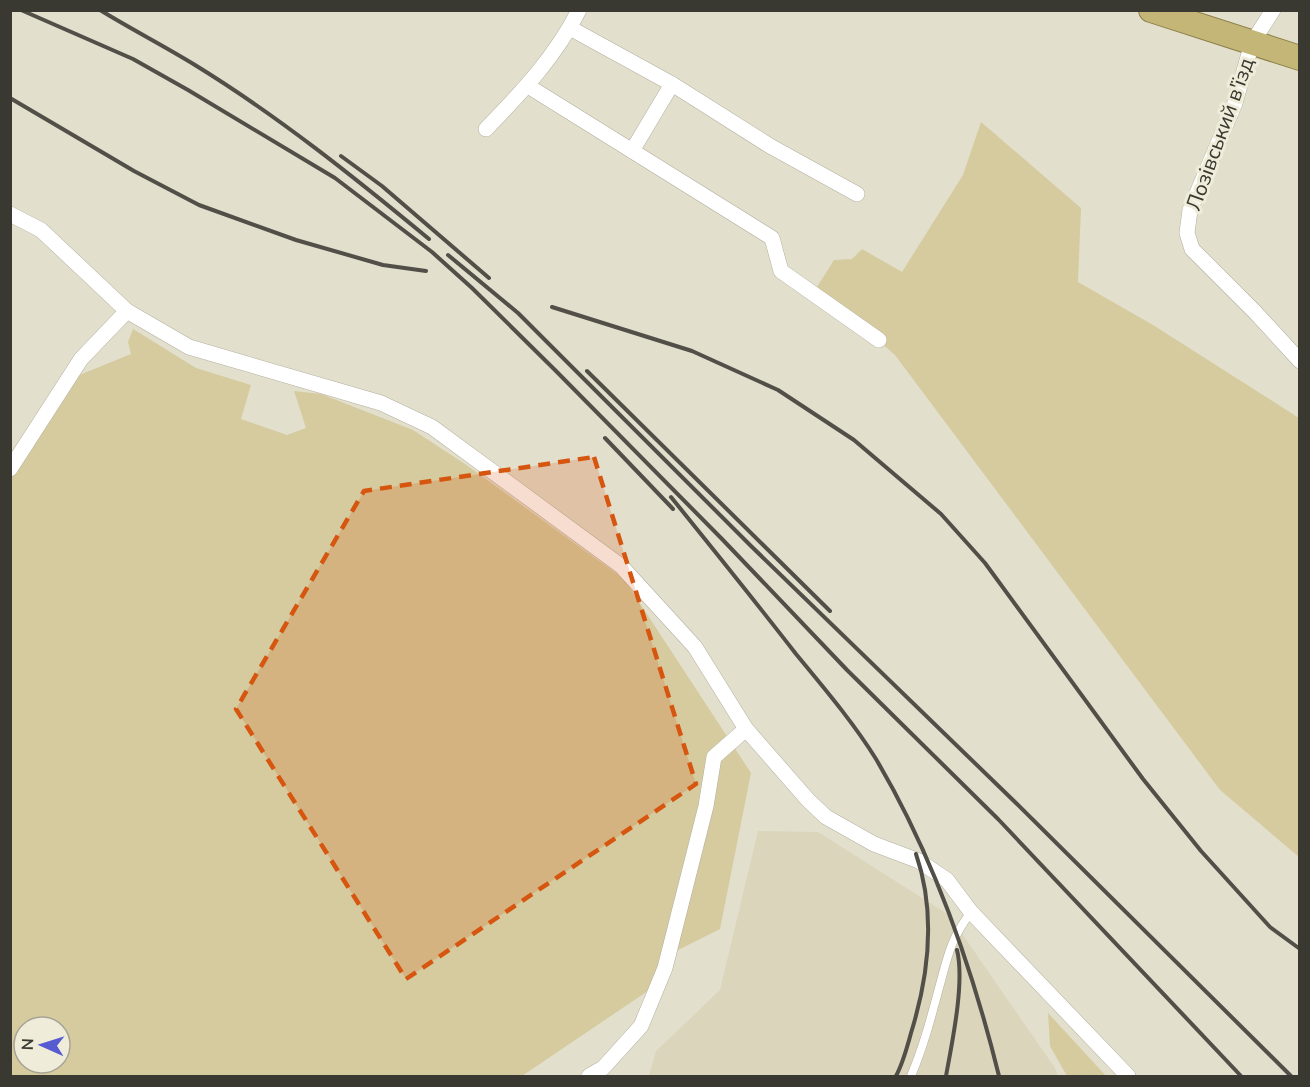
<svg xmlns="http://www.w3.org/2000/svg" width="1310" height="1087" font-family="'Nunito Sans',sans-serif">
<rect width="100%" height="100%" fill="#e3dfcd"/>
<!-- built -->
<polygon fill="#dbd5bc" points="758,831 818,832 949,915 1055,1068 1058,1076 649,1076 656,1051 720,990"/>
<!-- green -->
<g fill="#d5cb9e" fill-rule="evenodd">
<polygon points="981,122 1081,208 1078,282 1153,325 1299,418 1299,857 1220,790 895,355 817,287 834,260 852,259 862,249 902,272 963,175"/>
<path d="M133,329L196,368L251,385L241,419L287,435L306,428L294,391L321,394L413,430L465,464L624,579L751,773L720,929L674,952L667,978L522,1076H11L10,480L77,376L131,354L128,342ZM24,1027H60V1063H24Z"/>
<polygon points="1048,1013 1106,1076 1067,1076 1050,1046"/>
</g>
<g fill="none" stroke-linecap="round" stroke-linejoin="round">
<defs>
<path id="service" d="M911,1076C923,1048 931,1018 939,988C948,956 950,940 971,912"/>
<g id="minor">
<polyline points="1273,10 1252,43 1235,103 1190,210 1187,233 1192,249 1255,312 1300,361"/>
<polyline points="570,28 672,84 770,146 857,194"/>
<polyline points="528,86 772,238 781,271 879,340"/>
<path d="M486,129C521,93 556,56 579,10"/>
<polyline points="632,151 672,84"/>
<polyline points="10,214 41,230 127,311 189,347 381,403 432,427 621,566 695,647 746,729 808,800 826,817 874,844 919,861 947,880 971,912 1128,1076"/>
<polyline points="10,469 81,359 127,311"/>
<polyline points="589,1076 603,1068 641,1026 665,968 706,806 714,757 746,729"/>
</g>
<polyline id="trunk" points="1151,10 1300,58"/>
</defs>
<!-- service casing -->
<use href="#service" stroke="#b4b09f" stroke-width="9"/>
<!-- minor casing -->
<use href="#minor" stroke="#b4b09f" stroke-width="16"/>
<!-- trunk casing -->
<use href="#trunk" stroke="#8a7e48" stroke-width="26"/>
<!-- service -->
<use href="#service" stroke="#fff" stroke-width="8"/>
<!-- minor -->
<use href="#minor" stroke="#fff" stroke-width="15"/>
<!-- trunk -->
<use href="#trunk" stroke="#c4b676" stroke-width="24"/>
<!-- rail -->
<g stroke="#514f47" stroke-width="4">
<polyline points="21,10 133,59 188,90 335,178 432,252 472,288 555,370 722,539 847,670 998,819 1241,1076"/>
<path d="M100,10C131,29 164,46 195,65C278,116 354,177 429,239"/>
<polyline points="10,98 134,171 199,205 296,240 383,265 426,271"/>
<polyline points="341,156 382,186 489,278"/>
<polyline points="448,255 518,313 751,546 1016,803 1291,1076"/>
<polyline points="552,307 692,351 778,390 854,440 941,514 985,563 1143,779 1201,851 1270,927 1300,949"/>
<polyline points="587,371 830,611"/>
<polyline points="605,438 673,509"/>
<path d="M671,497C713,549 755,601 796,654C824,688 853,722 876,759C934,857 972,967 999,1076"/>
<path d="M896,1076C903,1063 907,1048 911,1033C929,975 936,912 916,854"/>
<path d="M946,1076C952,1043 965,982 957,950"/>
</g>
</g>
<!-- marked area -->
<path fill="#d65610" fill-opacity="0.2" stroke="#d65610" stroke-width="4.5" stroke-dasharray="12 8" stroke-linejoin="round" d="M594,457L696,784L406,979L236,709L364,491Z"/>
<g text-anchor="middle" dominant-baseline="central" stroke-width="6" stroke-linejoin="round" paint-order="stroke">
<!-- street labels -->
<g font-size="21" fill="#393831" stroke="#f0ecda">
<text transform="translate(1220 134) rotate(-70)">Лозівський в'їзд</text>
</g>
</g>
<!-- border -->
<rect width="1310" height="1087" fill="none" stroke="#393831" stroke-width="24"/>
<!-- north arrow -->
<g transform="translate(42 1045) rotate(273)"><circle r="28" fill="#f0ecda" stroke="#a7a496" stroke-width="1.5"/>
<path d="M0-4.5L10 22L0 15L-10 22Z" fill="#575bd2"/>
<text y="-9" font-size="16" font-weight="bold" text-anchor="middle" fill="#393831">N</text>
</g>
</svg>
